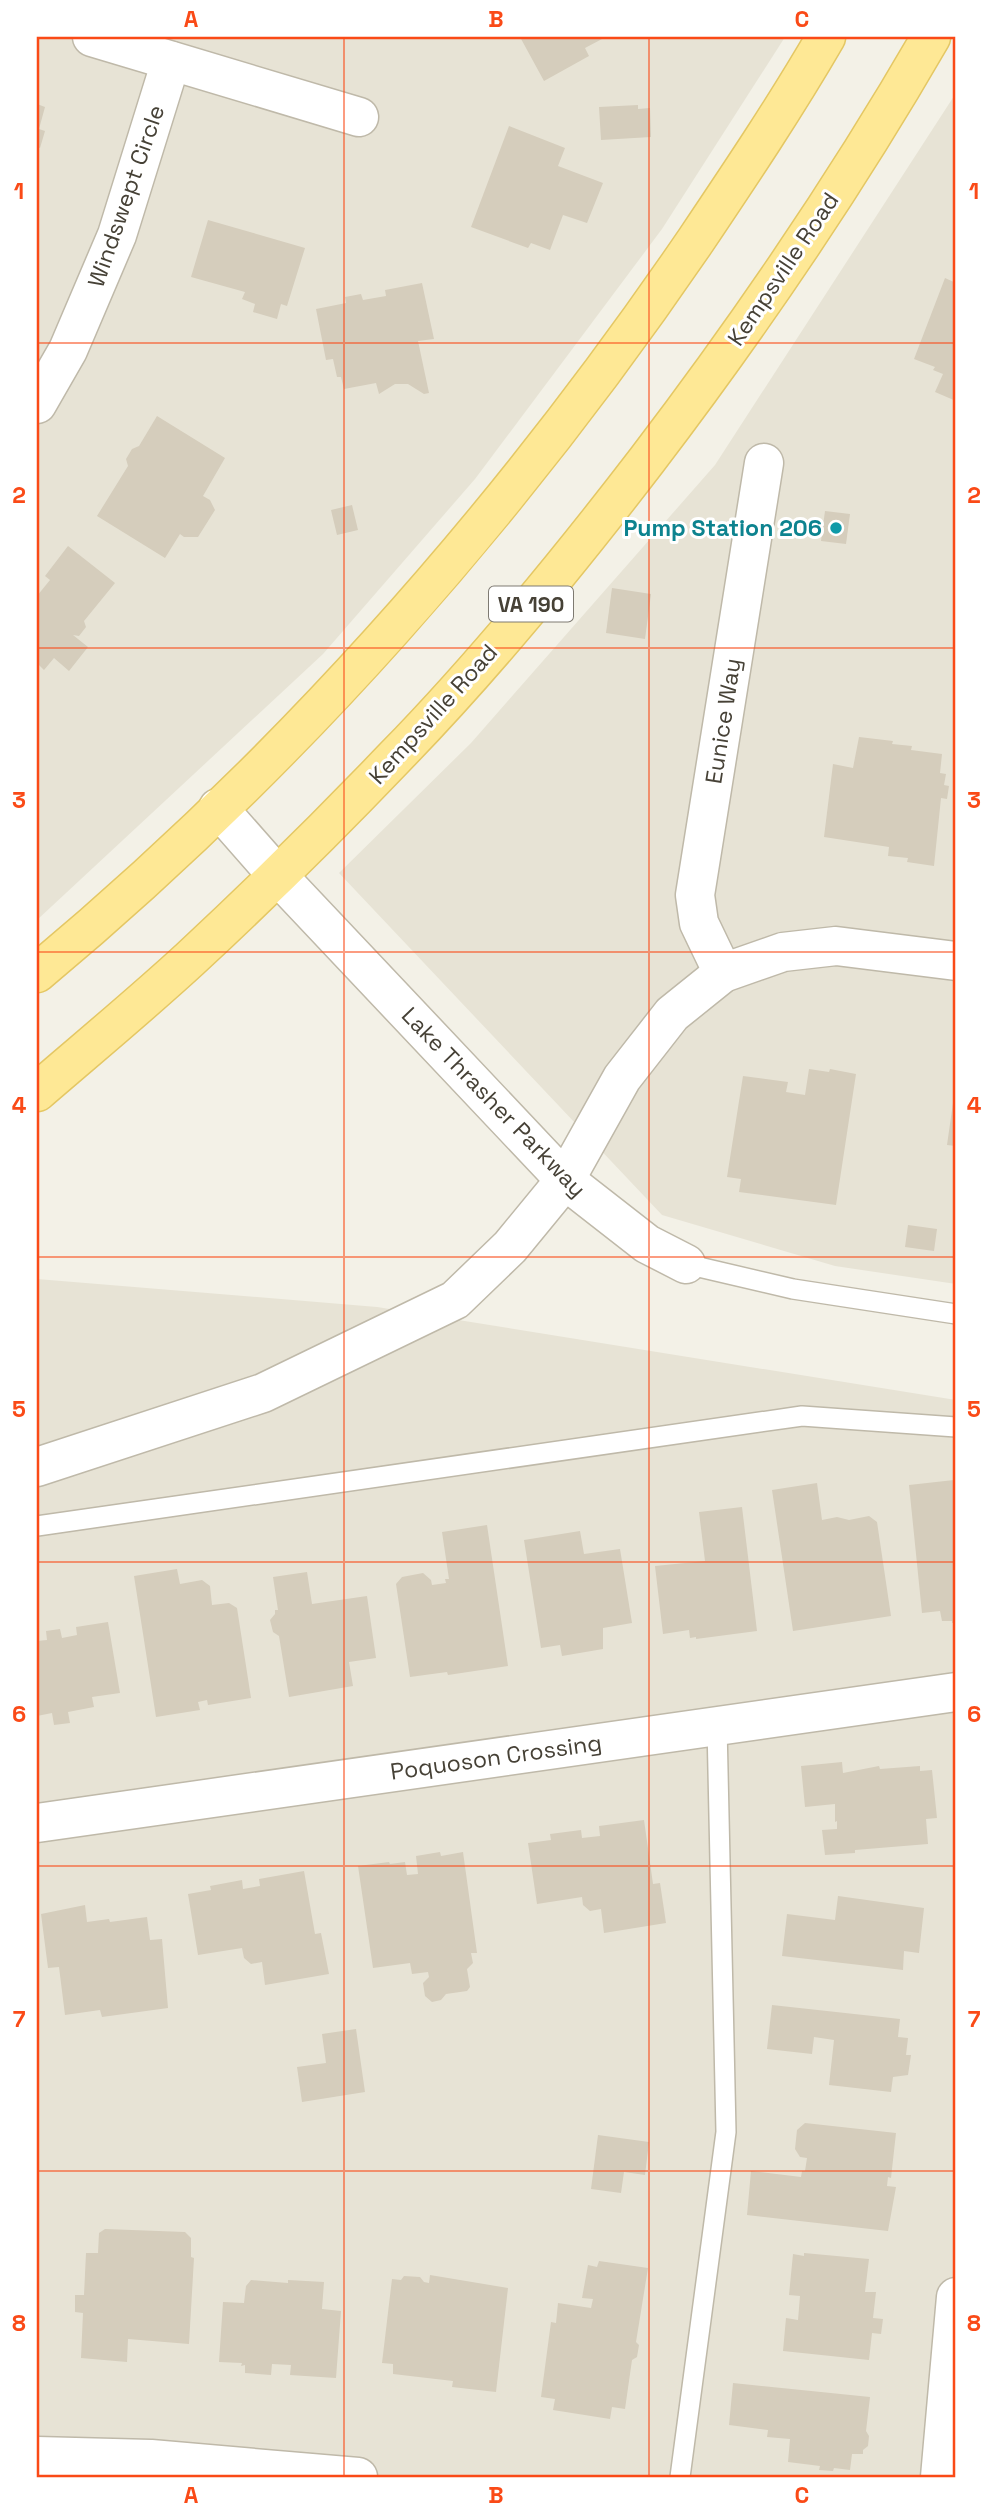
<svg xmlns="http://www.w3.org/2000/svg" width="993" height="2514" font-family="'Space Grotesk',sans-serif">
<rect width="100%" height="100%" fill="#f3f1e7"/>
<!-- residential -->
<g fill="#e7e3d5">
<polygon points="37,37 785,37 662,229 475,479 323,654 37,920"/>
<polygon points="956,93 956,1284 835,1266 662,1215 339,873 471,743 715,465"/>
<polygon points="37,1279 377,1307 956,1400 956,2477 37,2477"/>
</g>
<!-- building -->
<g fill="#d5cdbc">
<polygon points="520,37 601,37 602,39 585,48 589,56 544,81"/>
<polygon points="37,104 45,107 39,129 45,131 40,148 37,147"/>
<polygon points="638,105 638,109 650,108 651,137 601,140 599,107"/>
<polygon points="509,126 565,148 558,166 603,183 587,223 563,215 550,250 531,243 528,248 471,227"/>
<polygon points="208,220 305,248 287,306 281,304 277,319 253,312 255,304 242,299 245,292 191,277"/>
<polygon points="945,278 956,283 956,401 935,392 943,374 933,370 935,367 914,359"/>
<polygon points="422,283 434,339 418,341 429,393 424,394 408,384 395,384 379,394 376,383 344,389 341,377 337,377 333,359 326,360 316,309 346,303 345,297 361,294 363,300 386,296 385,290"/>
<polygon points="157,416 225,458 203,496 210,500 215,510 198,537 184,537 180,534 165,558 97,516 128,466 126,459 132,449 139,446"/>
<polygon points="352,505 358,530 337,535 331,510"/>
<polygon points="825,511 850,514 846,544 821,541"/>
<polygon points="68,546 115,583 84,621 86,627 79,636 73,635 88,647 69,671 54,658 44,670 37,663 37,596 50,580 45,576"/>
<polygon points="612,588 651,594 645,639 606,633"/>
<polygon points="859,737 893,741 892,744 912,746 911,750 942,754 940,773 946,774 944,785 949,786 947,799 941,798 934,866 907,862 908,858 888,856 889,847 824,837 833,764 853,768"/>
<polygon points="809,1069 829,1072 830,1069 856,1074 836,1205 739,1192 741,1179 727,1177 743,1076 788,1082 786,1092 805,1095"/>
<polygon points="955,1089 956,1089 956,1146 947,1145"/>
<polygon points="908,1225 937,1229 934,1251 905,1247"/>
<polygon points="954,1480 956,1623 952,1623 952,1621 942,1621 940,1611 922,1613 909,1485"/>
<polygon points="817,1483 822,1520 837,1517 849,1520 869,1516 877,1522 891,1616 793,1631 772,1490"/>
<polygon points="742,1507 757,1631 696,1639 696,1637 690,1638 689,1630 663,1634 655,1566 705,1561 699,1512"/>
<polygon points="487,1525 508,1666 448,1675 447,1672 410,1677 396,1584 402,1577 423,1573 431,1580 432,1585 446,1583 445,1579 449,1579 442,1532"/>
<polygon points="580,1531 584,1554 620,1549 632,1623 603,1628 603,1649 562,1656 560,1645 541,1648 524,1540"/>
<polygon points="177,1569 180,1584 202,1580 210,1586 212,1605 229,1603 237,1608 251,1698 208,1705 207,1700 198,1702 200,1710 156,1717 134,1576"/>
<polygon points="307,1572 312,1604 367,1596 376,1658 349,1662 353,1686 289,1697 279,1636 273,1632 270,1620 275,1614 275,1610 278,1610 273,1577"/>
<polygon points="108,1622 120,1693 92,1697 94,1707 68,1712 70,1723 54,1725 52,1713 37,1716 37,1641 47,1640 46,1631 60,1629 62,1638 77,1635 76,1627"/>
<polygon points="842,1762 843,1773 879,1766 880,1769 920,1766 920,1771 932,1770 937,1818 926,1819 928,1844 855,1850 855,1853 825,1855 822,1830 837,1829 837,1821 835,1822 835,1804 805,1807 801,1766"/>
<polygon points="644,1820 653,1884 660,1883 666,1923 604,1933 601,1909 590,1911 583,1905 582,1897 537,1904 528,1843 551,1840 550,1834 581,1830 582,1838 600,1836 599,1826"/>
<polygon points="440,1852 441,1856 463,1852 477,1953 471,1953 473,1963 467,1969 470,1987 467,1991 446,1994 441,2000 432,2002 425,1996 423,1983 429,1977 428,1972 412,1974 410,1963 373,1968 358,1866 389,1862 390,1864 405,1862 407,1875 418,1874 416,1856"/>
<polygon points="304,1871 315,1934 321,1933 329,1974 265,1985 262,1962 251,1964 244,1958 242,1948 198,1955 188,1894 211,1890 210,1886 242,1880 243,1889 260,1886 259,1879"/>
<polygon points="838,1896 924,1908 919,1953 904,1951 903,1970 782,1956 787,1914 835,1920"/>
<polygon points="85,1905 87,1922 109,1919 110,1922 147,1917 150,1940 162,1939 168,2008 102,2017 100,2010 65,2015 59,1967 48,1968 41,1914"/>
<polygon points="772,2005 900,2019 898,2037 908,2038 906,2055 911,2055 908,2075 893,2077 891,2092 829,2085 834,2040 814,2037 812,2054 767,2049"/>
<polygon points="356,2029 365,2092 302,2102 297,2067 326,2063 322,2034"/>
<polygon points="805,2123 896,2133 891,2178 888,2177 887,2186 896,2187 888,2231 747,2215 751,2171 801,2177 802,2171 805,2171 807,2158 800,2157 795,2149 797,2130"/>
<polygon points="598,2135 649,2142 645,2175 624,2172 621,2193 591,2189"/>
<polygon points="105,2229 185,2232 191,2238 191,2257 194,2258 189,2344 128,2339 127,2362 81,2358 83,2313 75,2312 75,2295 84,2295 86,2253 98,2253 99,2233"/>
<polygon points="804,2253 869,2259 865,2292 876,2292 873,2318 883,2319 881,2334 872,2333 869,2360 783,2351 786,2318 798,2320 800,2296 789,2295 793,2254 804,2256"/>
<polygon points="599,2261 648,2268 636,2342 639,2345 637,2357 632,2360 625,2409 612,2407 610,2419 553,2410 555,2399 541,2397 551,2322 556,2323 558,2303 591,2308 593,2299 582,2298 588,2265 597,2267"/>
<polygon points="430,2275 508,2288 496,2392 452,2387 453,2381 393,2374 393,2364 382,2363 392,2279 401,2280 404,2276 420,2277 424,2282 429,2283"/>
<polygon points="251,2280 288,2283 288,2280 324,2282 322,2309 341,2311 336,2378 290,2375 291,2365 272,2364 271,2375 245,2373 245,2365 241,2366 242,2363 219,2362 223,2302 244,2303 246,2286"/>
<polygon points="733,2383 870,2397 866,2431 869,2436 868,2446 863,2450 863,2454 852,2454 850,2470 834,2468 833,2471 819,2470 820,2466 788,2462 790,2439 767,2437 768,2430 729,2425"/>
</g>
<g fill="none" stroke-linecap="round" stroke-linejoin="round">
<defs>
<g id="service">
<polyline points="686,1264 793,1289 956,1314"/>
<polyline points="37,1526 802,1416 956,1427"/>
<polyline points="680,2477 726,2132 717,1726"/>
</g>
<g id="minor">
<polyline points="92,37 359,117"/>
<polyline points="37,404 68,350 117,235 171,61"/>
<polyline points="218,808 277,875 565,1180 647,1244 686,1264"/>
<polyline points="723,973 699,923 695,895 764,463"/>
<polyline points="37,1467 263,1393 455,1300 510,1247 565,1180 622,1078 672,1014 723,973 783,952 836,946 956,961"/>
<polyline points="37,1823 956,1692"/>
<polyline points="37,2456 151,2459 358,2477"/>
<polyline points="940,2477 956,2297"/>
</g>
<g id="primary">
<path d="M37,973C290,762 511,511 696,240C741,173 786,106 826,37"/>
<path d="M37,1092C88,1048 140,1005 190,959C260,894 328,827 394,758C485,665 568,563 647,460C750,325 846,184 931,37"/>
</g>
</defs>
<!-- service casing -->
<use href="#service" stroke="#bfb9a9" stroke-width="22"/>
<!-- minor casing -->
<use href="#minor" stroke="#bfb9a9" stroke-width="41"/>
<!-- primary casing -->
<use href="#primary" stroke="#e4c764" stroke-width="41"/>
<!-- service -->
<use href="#service" stroke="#fff" stroke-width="19"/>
<!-- minor -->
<use href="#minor" stroke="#fff" stroke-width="38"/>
<!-- primary -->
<use href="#primary" stroke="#fee895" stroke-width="38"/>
</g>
<!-- grid -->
<path fill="none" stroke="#fa4a17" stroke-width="2" stroke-opacity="0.55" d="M344,37V2477M649,37V2477M37,343H956M37,648H956M37,952H956M37,1257H956M37,1562H956M37,1866H956M37,2171H956"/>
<!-- markers -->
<circle fill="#0f9aa8" stroke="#fff" stroke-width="2.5" cx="836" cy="528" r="7"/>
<g text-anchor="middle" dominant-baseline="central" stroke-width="6" stroke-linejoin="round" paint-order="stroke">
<!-- shield labels -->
<rect fill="#fff" stroke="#7e7a72" stroke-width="2" x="489" y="586.5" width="84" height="35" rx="5"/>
<g font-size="21" font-weight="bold" fill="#464136">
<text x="531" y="604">VA 190</text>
</g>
<!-- street labels -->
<g font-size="23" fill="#464136" stroke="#fff">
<text transform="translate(126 196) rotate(-71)">Windswept Circle</text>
<text transform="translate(783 269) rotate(-56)">Kempsville Road</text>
<text transform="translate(433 714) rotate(-48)">Kempsville Road</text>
<text transform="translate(723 721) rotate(-81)">Eunice Way</text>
<text transform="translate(494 1102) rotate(46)">Lake Thrasher Parkway</text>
<text transform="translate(496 1757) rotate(-8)">Poquoson Crossing</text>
</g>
<!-- culture labels -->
<g font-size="23" font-weight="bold" fill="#0d838f" stroke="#fff" text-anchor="end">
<text x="822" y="528">Pump Station 206</text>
</g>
</g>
<!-- border -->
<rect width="993" height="2514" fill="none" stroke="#ffffff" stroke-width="77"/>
<rect x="38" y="38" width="916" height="2438" fill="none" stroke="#fa4a17" stroke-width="2.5"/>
<g font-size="23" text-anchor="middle" font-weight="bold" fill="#fa4a17">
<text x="191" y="27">A</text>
<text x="496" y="27">B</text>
<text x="802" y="27">C</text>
<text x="19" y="199">1</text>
<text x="974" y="199">1</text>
<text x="19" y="503">2</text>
<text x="974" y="503">2</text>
<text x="19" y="808">3</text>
<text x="974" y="808">3</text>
<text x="19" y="1113">4</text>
<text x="974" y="1113">4</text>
<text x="19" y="1417">5</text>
<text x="974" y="1417">5</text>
<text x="19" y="1722">6</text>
<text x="974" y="1722">6</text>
<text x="19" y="2027">7</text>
<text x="974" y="2027">7</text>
<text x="19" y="2331">8</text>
<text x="974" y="2331">8</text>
<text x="191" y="2503">A</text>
<text x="496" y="2503">B</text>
<text x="802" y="2503">C</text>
</g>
</svg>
